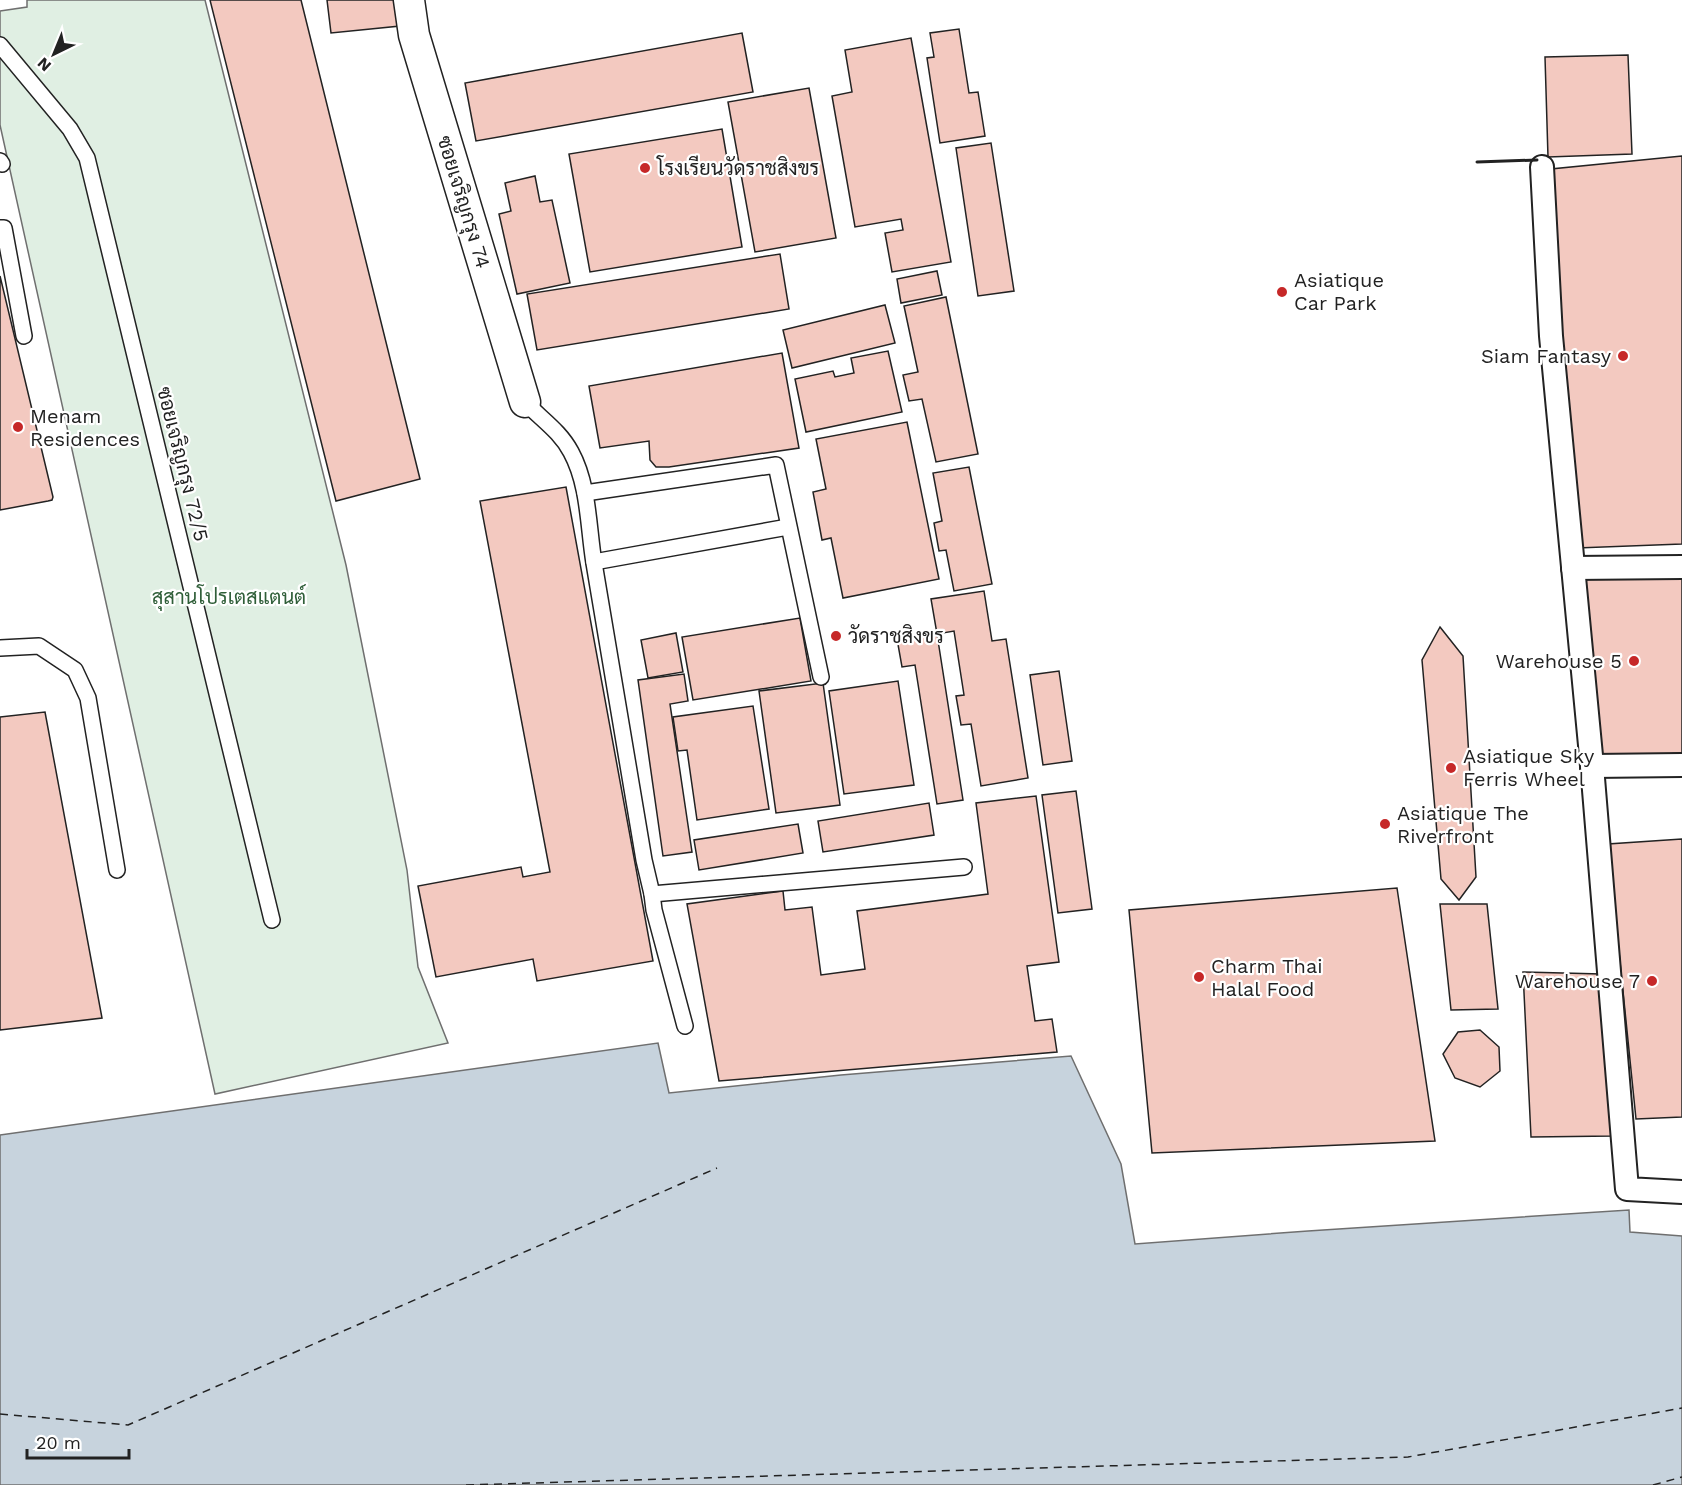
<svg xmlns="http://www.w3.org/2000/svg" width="1682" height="1485" font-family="'Work Sans',Sarabun,sans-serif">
<rect width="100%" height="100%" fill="#fff"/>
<!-- green -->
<polygon fill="#e0efe3" stroke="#6f6f6f" stroke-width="1.5" points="27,0 205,0 346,565 407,870 418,967 448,1043 215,1094 0,125 0,11 27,7"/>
<!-- water -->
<polygon fill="#c7d3dd" stroke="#6f6f6f" stroke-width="1.5" points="658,1043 669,1093 841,1075 1071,1056 1121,1164 1135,1244 1308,1231 1629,1210 1630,1232 1682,1236 1682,1485 0,1485 0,1135"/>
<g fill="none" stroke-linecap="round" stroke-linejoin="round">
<!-- ferry -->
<g stroke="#222" stroke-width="1.5" stroke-dasharray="8 6" stroke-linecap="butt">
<polyline points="0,1414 128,1425 717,1168"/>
<polyline points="466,1485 1408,1457 1682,1408"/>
<polyline points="1653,1485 1682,1477"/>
</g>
</g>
<!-- building -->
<g fill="#f3c9c0" stroke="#222" stroke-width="1.5">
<polygon points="210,0 301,0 420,479 336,501"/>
<polygon points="327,0 396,0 400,26 331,33"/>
<polygon points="959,29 969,93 978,92 985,136 940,143 927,58 934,57 930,33"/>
<polygon points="742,33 753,92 476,141 465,83"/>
<polygon points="911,38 951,262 892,272 885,233 903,230 901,219 855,227 832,96 852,92 845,50"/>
<polygon points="1628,55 1632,154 1548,157 1545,57"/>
<polygon points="809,88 836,238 755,252 728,102"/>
<polygon points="722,129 742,247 590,272 569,154"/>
<polygon points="991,143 1014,291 978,296 956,148"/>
<polygon points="1682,156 1682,544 1577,548 1551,169"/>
<polygon points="535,176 540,202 552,200 570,283 517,294 499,214 511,211 505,183"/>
<polygon points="780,254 789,309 537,350 527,294"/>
<polygon points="937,271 942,295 901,303 897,279"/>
<polygon points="0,276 53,497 52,500 48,501 0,510"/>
<polygon points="946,297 978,454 936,462 922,399 909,401 903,375 918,372 904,306"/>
<polygon points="885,305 895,343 792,368 783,330"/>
<polygon points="888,351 902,412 806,432 795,379 833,371 835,377 854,373 851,358"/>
<polygon points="782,353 799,448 669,467 656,467 650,460 649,441 600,448 589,386"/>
<polygon points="907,422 939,579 843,598 831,538 822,540 813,492 826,489 816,439"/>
<polygon points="969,467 992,584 954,591 946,550 939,551 934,523 942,521 933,473"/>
<polygon points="566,487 653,961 537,981 533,959 436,977 418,886 521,867 523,877 550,872 480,501"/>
<polygon points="1682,567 1682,753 1598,758 1573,568"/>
<polygon points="984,591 992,641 1006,639 1028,778 981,786 971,724 961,725 956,696 964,695 954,631 937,634 931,599"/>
<polygon points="800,618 811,681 693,700 682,637"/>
<polygon points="1440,627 1463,656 1476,877 1459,900 1441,879 1422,660"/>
<polygon points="676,633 683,672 648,678 641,640"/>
<polygon points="937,634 963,800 937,804 915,665 902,667 897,639"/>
<polygon points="1059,671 1072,761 1043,765 1030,675"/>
<polygon points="684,674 688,701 670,704 692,852 663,856 638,680"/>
<polygon points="898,681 914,785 844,794 829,691"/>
<polygon points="823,683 840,805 776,813 759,691"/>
<polygon points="753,706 769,809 697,820 687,750 678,751 673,717"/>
<polygon points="45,712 102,1018 0,1030 0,717"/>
<polygon points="1076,791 1092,909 1058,913 1042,795"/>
<polygon points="1036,796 1059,962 1027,966 1035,1021 1052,1019 1057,1052 719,1081 687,904 783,891 785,910 812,907 821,975 865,969 857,911 988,894 976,803"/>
<polygon points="929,803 934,835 823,852 818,821"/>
<polygon points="798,824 803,853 699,870 694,840"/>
<polygon points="1682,839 1682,1117 1636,1119 1608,844"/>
<polygon points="1397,888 1435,1141 1152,1153 1129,910"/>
<polygon points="1440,904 1487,904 1498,1009 1451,1010"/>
<polygon points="1523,972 1601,974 1613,1136 1531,1137"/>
<polygon points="1480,1030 1499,1047 1500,1071 1480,1087 1455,1078 1443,1054 1458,1032"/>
</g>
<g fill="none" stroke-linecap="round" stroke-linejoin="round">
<defs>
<g id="service">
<polyline points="0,45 70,129 87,158 272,920"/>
<polyline points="0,161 2,164"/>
<polyline points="0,228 4,228 24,336"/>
<path d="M525,402C541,419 560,431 571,452C589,485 588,526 594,563C610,662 628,761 644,860L652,894L654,910L685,1026"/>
<polyline points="585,493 776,465 821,677"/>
<polyline points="594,562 788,527"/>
<polyline points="0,648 39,646 75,670 88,698 117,870"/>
<polyline points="652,894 964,867"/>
</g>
<g id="pedestrian">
<polyline points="1542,167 1551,336 1592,766 1627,1189 1682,1192"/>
<polyline points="1573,568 1682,567"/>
<polyline points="1592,766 1682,765"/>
</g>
<polyline id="minor" points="409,0 414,35 525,402"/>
</defs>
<!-- service casing -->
<use href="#service" stroke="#222" stroke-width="18"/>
<!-- pedestrian casing -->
<use href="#pedestrian" stroke="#222" stroke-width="26"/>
<!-- minor casing -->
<use href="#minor" stroke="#222" stroke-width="33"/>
<!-- service -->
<use href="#service" stroke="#fff" stroke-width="15"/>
<!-- pedestrian -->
<use href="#pedestrian" stroke="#fff" stroke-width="22"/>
<!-- minor -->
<use href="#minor" stroke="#fff" stroke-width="30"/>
<!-- wall -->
<polyline stroke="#222" stroke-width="3" points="1477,162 1537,160"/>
</g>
<!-- markers -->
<g fill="#c62828" stroke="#fff" stroke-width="2">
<circle cx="645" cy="168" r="6"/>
<circle cx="1282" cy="292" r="6"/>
<circle cx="1623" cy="356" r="6"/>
<circle cx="18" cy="427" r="6"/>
<circle cx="836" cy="636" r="6"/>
<circle cx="1634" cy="661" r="6"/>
<circle cx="1451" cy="768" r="6"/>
<circle cx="1385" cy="824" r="6"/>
<circle cx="1199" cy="977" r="6"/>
<circle cx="1652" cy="981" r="6"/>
</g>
<g text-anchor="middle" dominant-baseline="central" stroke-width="4.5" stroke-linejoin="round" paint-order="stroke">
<!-- poi labels -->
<g font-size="20" fill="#222" stroke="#fff" text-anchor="start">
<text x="657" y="168">โรงเรียนวัดราชสิงขร</text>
<text x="1294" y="280">Asiatique<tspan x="1294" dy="23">Car Park</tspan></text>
<text x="1611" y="356" text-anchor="end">Siam Fantasy</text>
<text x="30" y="416">Menam<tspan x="30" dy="23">Residences</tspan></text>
<text x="848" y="636">วัดราชสิงขร</text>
<text x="1622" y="661" text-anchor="end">Warehouse 5</text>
<text x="1463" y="756">Asiatique Sky<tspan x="1463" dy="23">Ferris Wheel</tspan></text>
<text x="1397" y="813">Asiatique The<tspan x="1397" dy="23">Riverfront</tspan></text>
<text x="1211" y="966">Charm Thai<tspan x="1211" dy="23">Halal Food</tspan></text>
<text x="1640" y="981" text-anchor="end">Warehouse 7</text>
</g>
<!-- street labels -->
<g font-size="20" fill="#222" stroke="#fff">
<text transform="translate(464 202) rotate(73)">ซอยเจริญกรุง 74</text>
<text transform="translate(183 464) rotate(76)">ซอยเจริญกรุง 72/5</text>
</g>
<!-- park labels -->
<g font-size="20" fill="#2f5e38" stroke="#fff">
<text x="229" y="597">สุสานโปรเตสแตนต์</text>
</g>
</g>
<!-- north arrow -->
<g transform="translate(54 54) rotate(223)" stroke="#ffffff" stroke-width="4.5" paint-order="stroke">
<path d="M0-4.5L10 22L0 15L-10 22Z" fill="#222222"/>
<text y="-9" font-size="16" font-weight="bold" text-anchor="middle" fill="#222222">N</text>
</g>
<!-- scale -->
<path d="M27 1449v9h102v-9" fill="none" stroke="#222222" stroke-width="3"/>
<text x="36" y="1449" font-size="18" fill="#222222" stroke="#ffffff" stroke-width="4.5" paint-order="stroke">20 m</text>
</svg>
